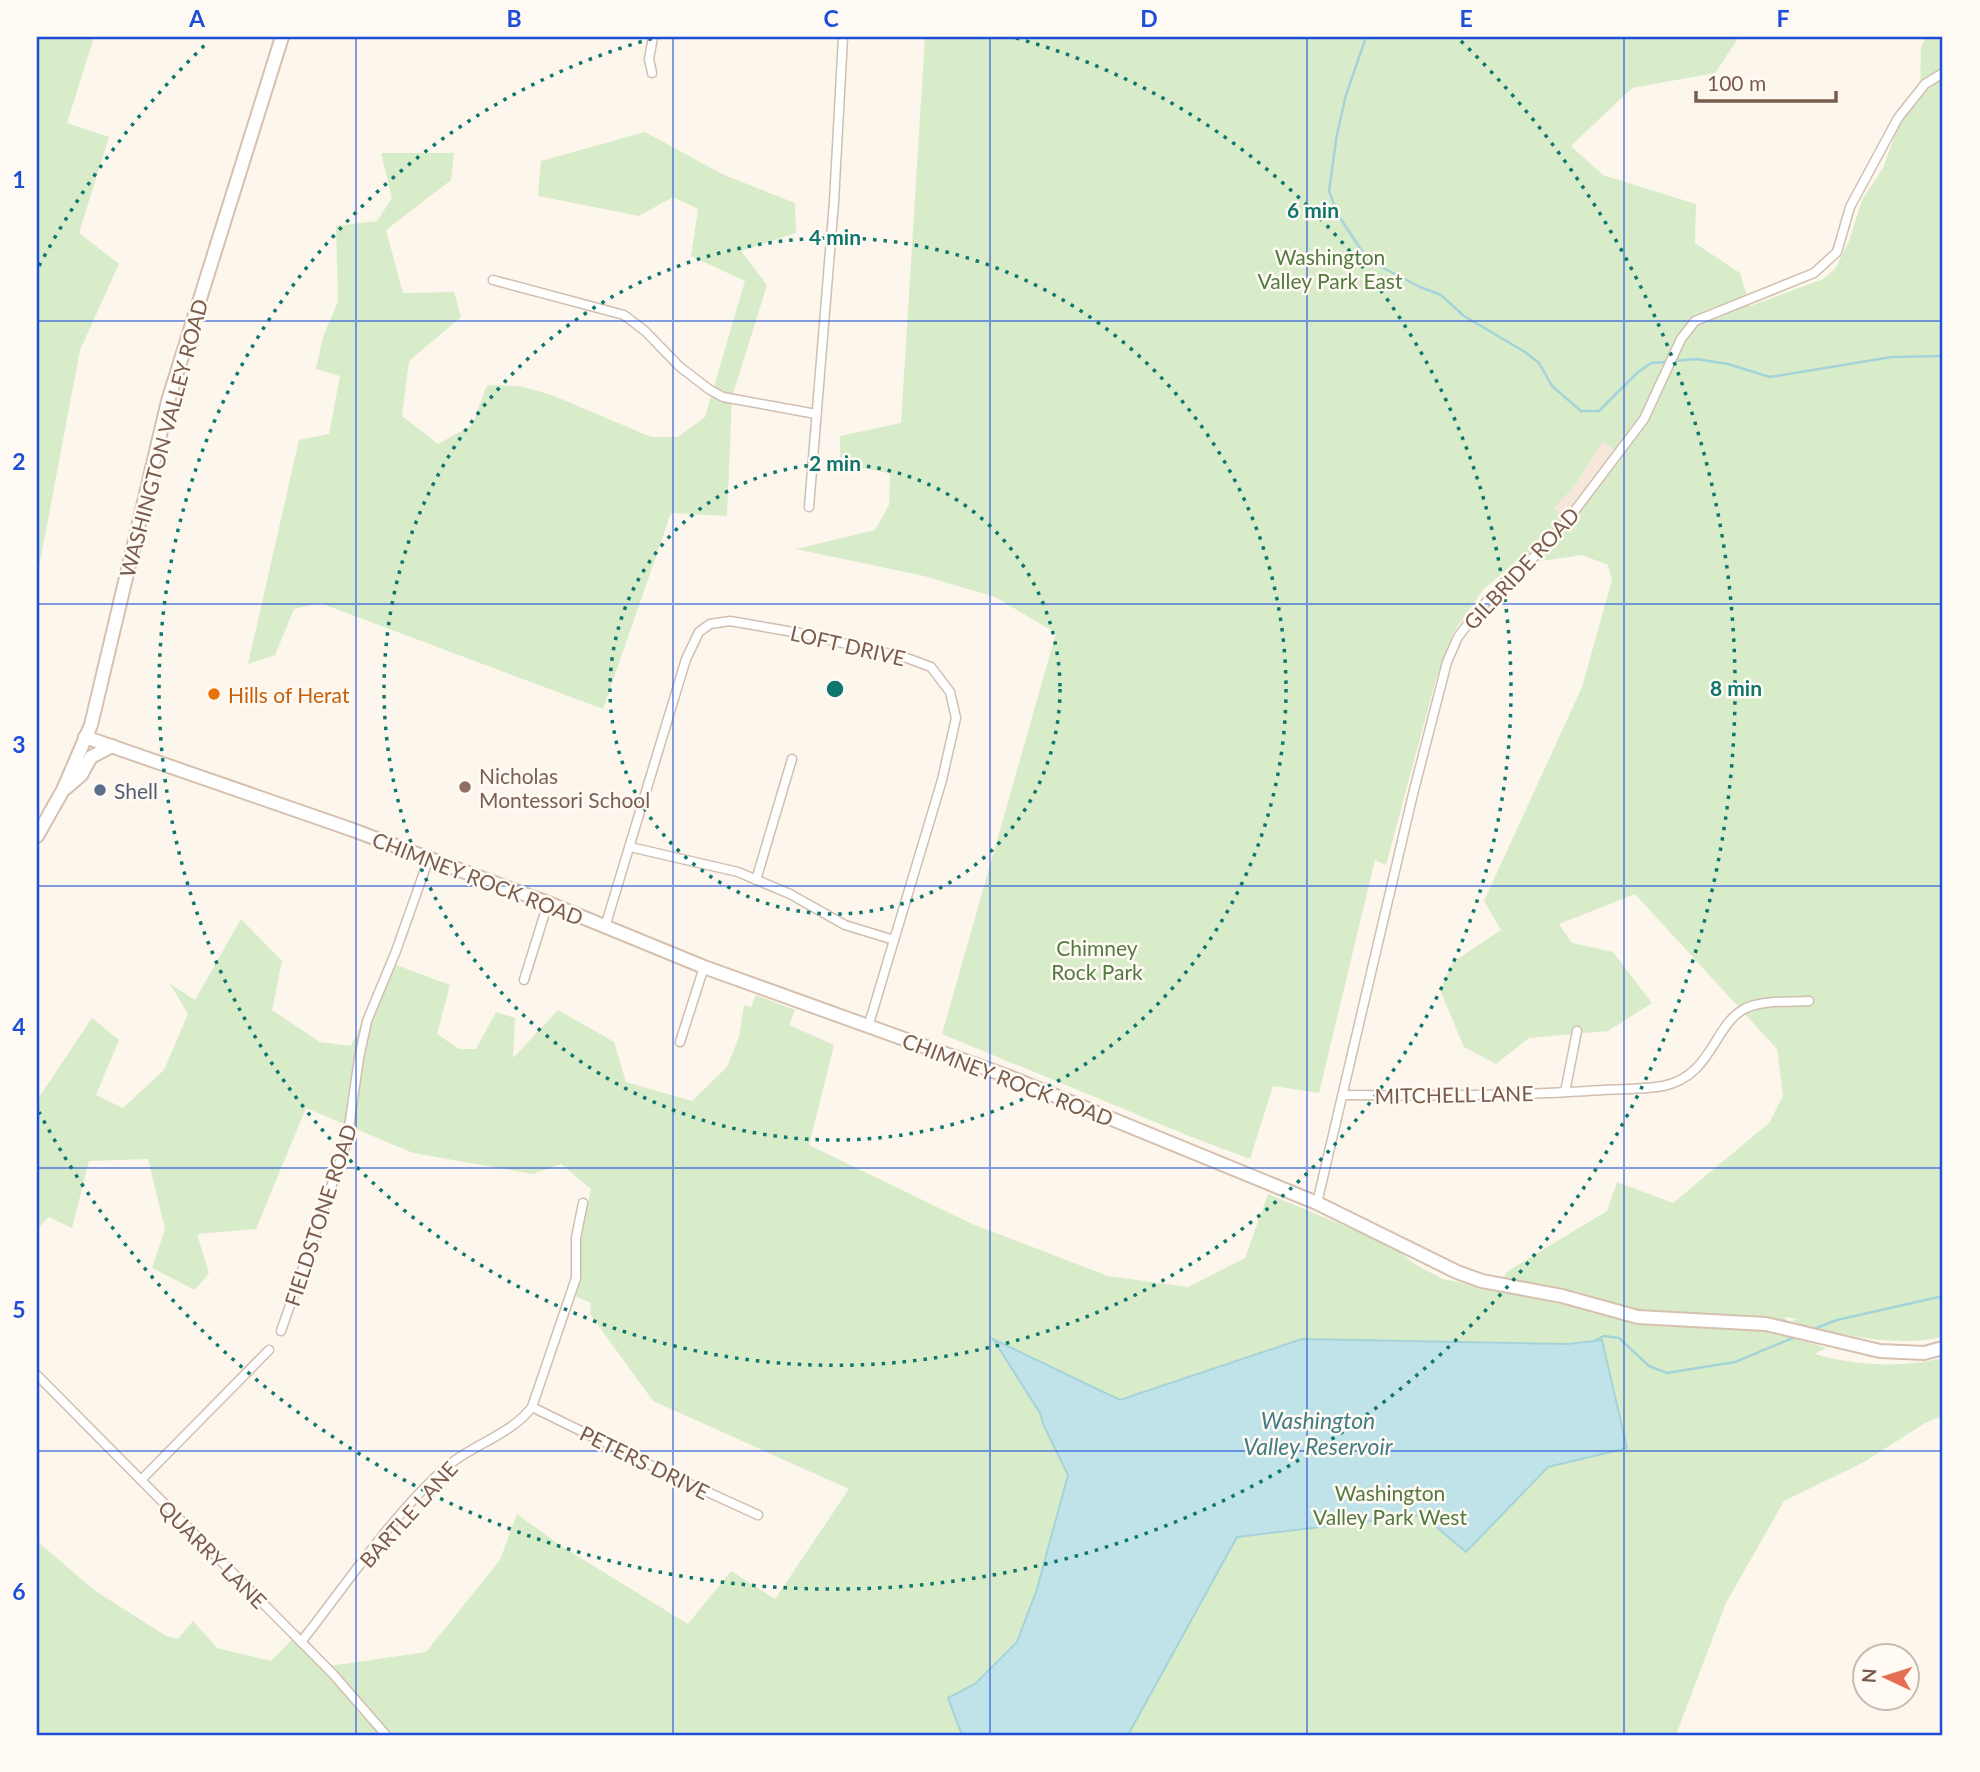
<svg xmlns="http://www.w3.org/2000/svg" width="1980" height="1772" font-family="Lato,sans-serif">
<rect width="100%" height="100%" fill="#fdf6ec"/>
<!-- residential -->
<polygon fill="#f5e8da" points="1598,437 1616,449 1563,517 1528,488"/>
<!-- green -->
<g fill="#d8ecc9" fill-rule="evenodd">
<polygon points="37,37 94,37 67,123 109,137 79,233 119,264 80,350 37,578"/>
<path d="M925,37H1739L1715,73L1632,88L1571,146L1603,175L1696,204L1695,243L1740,273L1750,306L1823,279L1835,269L1849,241L1862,200L1883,168L1898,126L1920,98L1921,47L1926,37H1943V1337C1891,1348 1840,1334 1790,1322L1798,1319L1785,1317L1797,1339L1826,1348L1815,1354C1856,1366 1902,1368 1943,1358V1416L1925,1423L1864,1462L1784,1501L1726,1603L1676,1735H37V1541L94,1590L166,1636L178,1639L193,1621L217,1648L271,1661L300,1631L330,1666L426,1652L500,1560L517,1514L561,1546L688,1624L731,1571L775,1599L849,1489L653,1401L590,1314L591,1303L575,1296L579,1245L591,1189L561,1164L533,1174L413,1153L306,1108L256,1229L197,1234L209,1273L195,1290L152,1268L165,1229L148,1159L89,1161L72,1228L49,1217L37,1229V1095L40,1096L92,1018L119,1040L96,1095L123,1108L164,1070L188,1014L170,984L195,1000L241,919L282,961L272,1010L320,1042L351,1046L391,963L450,985L437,1034L459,1049H476L496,1012L515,1018L513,1058L558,1010L614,1042L626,1082L692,1101L727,1067L739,1037L744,1005L751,1007L756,995L795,1010L789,1025L834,1045L809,1145L972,1224L1108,1276L1188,1287L1245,1258L1268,1194L1388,1244L1418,1266L1443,1279L1495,1290L1508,1271L1607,1211L1617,1182L1673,1203L1769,1123L1783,1096L1777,1049L1635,894L1559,924L1572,943L1613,952L1652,1003L1608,1031L1529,1038L1496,1064L1464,1047L1440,990L1453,962L1501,930L1484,901L1582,687L1612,580L1608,565L1582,555L1535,562L1527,552L1483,590L1453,633L1436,679L1386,865L1375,860L1319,1093L1273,1086L1250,1159L1189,1136L942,1034L1056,633L995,597L924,576L796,549L875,530L889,505L890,473L840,464V436L901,423ZM1603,441L1615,450L1563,517L1554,508L1576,484Z"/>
<polygon points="645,132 722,174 795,203 796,233 741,251 767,285 732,397 727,516 671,513 603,709 320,603 294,609 275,655 248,664 299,440 329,434 340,376 316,369 323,337 338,301 336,226 377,221 392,198 381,153 454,153 451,180 386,230 403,293 454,292 461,317 409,361 402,416 438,444 472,425 487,385 519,386 552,395 651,437 678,437 705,417 745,281 691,256 698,209 673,197 639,216 538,196 541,161"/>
</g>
<!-- water -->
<polygon fill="#bfe3e8" stroke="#a5d3da" stroke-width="2" points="993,1339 1120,1400 1302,1339 1567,1344 1602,1340 1627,1448 1548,1467 1466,1552 1422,1515 1237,1537 1128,1735 962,1735 948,1698 975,1684 1017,1642 1037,1589 1068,1475 1044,1426 1040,1413"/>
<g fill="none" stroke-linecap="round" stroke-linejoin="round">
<!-- stream -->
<g stroke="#a5d3da" stroke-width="2.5">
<polyline points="1366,37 1346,95 1337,134 1329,191 1338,215 1368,260 1420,287 1441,295 1464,316 1525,352 1539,363 1552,386 1581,411 1599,411 1637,373 1651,363 1667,362"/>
<polyline points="1673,361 1696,359 1728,364 1770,377 1892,357 1943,356"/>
<polyline points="1811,1330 1837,1320 1943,1296"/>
<polyline points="1592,1342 1604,1336 1619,1338 1649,1366 1667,1373 1735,1362 1795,1337"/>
</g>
<defs>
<g id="street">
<polyline points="652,73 649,59 653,37"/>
<polyline points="493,280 624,315 645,331 680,367 710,390 723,397 816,414"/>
<polyline points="809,507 834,202 843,37"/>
<polyline points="630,847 738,872 790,894 845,925 894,940"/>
<polyline points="756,880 792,759"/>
<polyline points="605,927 686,659 699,632 710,624 730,621 799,633 904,657 931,667 950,692 956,718 942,780 868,1027"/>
<polyline points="524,980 548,903"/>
<polyline points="680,1042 704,967"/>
<polyline points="1565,1092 1577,1031"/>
<path d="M1343,1095C1425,1096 1507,1096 1588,1091C1612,1089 1639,1090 1663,1086C1713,1076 1713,1024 1746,1008C1764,1000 1790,1002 1809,1001"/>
<polyline points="1317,1203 1413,794 1447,662 1458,637 1478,610 1535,556 1570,517 1644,419 1681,339 1695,321 1814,273 1837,252 1850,207 1898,118 1925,84 1943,73"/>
<polyline points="281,1331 347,1141 359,1058 367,1021 396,951 429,858"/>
<polyline points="37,1375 333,1674 386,1735"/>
<polyline points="532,1407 679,1479 758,1515"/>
<polyline points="141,1480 269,1350"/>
<path d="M301,1642C347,1584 389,1519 445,1468C471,1445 511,1435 532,1407L576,1278V1238L583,1203"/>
</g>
<g id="secondary">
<polyline points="85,737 353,830 548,903 704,967 1007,1076 1317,1203 1457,1272 1482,1281 1562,1296 1638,1317 1766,1324 1880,1351 1924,1353 1943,1348"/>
<polyline points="66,788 81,775 91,757 112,746"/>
<polyline points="37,836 63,790 91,725 168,401 282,37"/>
</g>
</defs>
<!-- street casing -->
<use href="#street" stroke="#d1beb0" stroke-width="11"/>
<!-- secondary casing -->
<use href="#secondary" stroke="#d6c0b0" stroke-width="16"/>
<!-- street -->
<use href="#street" stroke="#fff" stroke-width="8"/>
<!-- secondary -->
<use href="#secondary" stroke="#fff" stroke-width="12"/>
</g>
<!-- grid -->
<path fill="none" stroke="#1d4ed8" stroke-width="2" stroke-opacity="0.55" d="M356,37V1735M673,37V1735M990,37V1735M1307,37V1735M1624,37V1735M37,321H1943M37,604H1943M37,886H1943M37,1168H1943M37,1451H1943"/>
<!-- distance rings -->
<g fill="none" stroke="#0f766e" stroke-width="3.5" stroke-dasharray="3.5 7">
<circle cx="835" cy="689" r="225"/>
<circle cx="835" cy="689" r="451"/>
<path d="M1016 38A676 676 0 1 1 654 38"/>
<path d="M39 266A901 901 0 0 1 209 41M1461 41A901 901 0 1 1 39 1112"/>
</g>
<!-- markers -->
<circle fill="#e8710a" stroke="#fffaf3" stroke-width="2.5" cx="214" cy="694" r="7"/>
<circle fill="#8d6e63" stroke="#fffaf3" stroke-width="2.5" cx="465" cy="787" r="7"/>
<circle fill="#5c6f8a" stroke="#fffaf3" stroke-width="2.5" cx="100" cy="790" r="7"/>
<g text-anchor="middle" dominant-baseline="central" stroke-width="5" stroke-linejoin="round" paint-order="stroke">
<!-- park labels -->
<g font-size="21" fill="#537a41" stroke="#fffaf3">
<text x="1330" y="256">Washington<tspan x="1330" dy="24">Valley Park East</tspan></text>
<text x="1097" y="947">Chimney<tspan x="1097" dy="24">Rock Park</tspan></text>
<text x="1390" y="1492">Washington<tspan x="1390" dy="24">Valley Park West</tspan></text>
</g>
<!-- street labels -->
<g font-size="21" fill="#7a5c4d" stroke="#fffaf3">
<text transform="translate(163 438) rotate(-75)">WASHINGTON VALLEY ROAD</text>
<text transform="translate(1521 568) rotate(-47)">GILBRIDE ROAD</text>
<text transform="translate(848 645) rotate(13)">LOFT DRIVE</text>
<text transform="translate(478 878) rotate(21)">CHIMNEY ROCK ROAD</text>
<text transform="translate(1008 1079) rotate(21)">CHIMNEY ROCK ROAD</text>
<text transform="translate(1454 1094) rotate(-1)">MITCHELL LANE</text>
<text transform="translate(320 1215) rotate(-72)">FIELDSTONE ROAD</text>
<text transform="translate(645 1462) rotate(26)">PETERS DRIVE</text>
<text transform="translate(408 1514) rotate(-48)">BARTLE LANE</text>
<text transform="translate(213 1554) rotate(45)">QUARRY LANE</text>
</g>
<!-- food labels -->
<g font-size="21" fill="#c56008" stroke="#fffaf3" text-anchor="start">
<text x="228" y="694">Hills of Herat</text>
</g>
<!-- education labels -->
<g font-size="21" fill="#785e54" stroke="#fffaf3" text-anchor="start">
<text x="479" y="775">Nicholas<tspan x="479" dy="24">Montessori School</tspan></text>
</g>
<!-- service labels -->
<g font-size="21" fill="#4e5e75" stroke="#fffaf3" text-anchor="start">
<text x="114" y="790">Shell</text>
</g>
<!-- water labels -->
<g font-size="23" font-style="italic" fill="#437c86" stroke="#fffaf3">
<text x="1318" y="1420">Washington<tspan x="1318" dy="26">Valley Reservoir</tspan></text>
</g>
</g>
<circle cx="835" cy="689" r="10" fill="#0f766e" stroke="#fffaf3" stroke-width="3.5"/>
<g font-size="21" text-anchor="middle" font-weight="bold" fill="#0f766e" stroke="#fffaf3" stroke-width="5" stroke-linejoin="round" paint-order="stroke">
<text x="1313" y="218">6 min</text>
<text x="835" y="245">4 min</text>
<text x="835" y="471">2 min</text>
<text x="1736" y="696">8 min</text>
</g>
<!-- border -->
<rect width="1980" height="1772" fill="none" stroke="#fffaf3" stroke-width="77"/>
<!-- north arrow -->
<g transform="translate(1886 1677) rotate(274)"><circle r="33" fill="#fffaf3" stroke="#cabbb1" stroke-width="2"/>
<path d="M0-5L12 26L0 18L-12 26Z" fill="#e76f51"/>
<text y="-10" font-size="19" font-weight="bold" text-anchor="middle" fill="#7a5c4d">N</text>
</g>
<!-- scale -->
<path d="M1696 91v10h140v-10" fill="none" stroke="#7a5c4d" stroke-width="3.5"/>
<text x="1707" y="91" font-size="21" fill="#7a5c4d" stroke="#fffaf3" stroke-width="5" paint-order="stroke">100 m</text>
<rect x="38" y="38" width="1903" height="1696" fill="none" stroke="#1d4ed8" stroke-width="2.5"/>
<g font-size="23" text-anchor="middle" font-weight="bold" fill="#1d4ed8">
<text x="197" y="27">A</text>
<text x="514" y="27">B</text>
<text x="831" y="27">C</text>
<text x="1149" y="27">D</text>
<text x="1466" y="27">E</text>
<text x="1783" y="27">F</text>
<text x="19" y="188">1</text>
<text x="19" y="470">2</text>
<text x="19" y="753">3</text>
<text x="19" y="1035">4</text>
<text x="19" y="1318">5</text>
<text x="19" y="1600">6</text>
</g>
</svg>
